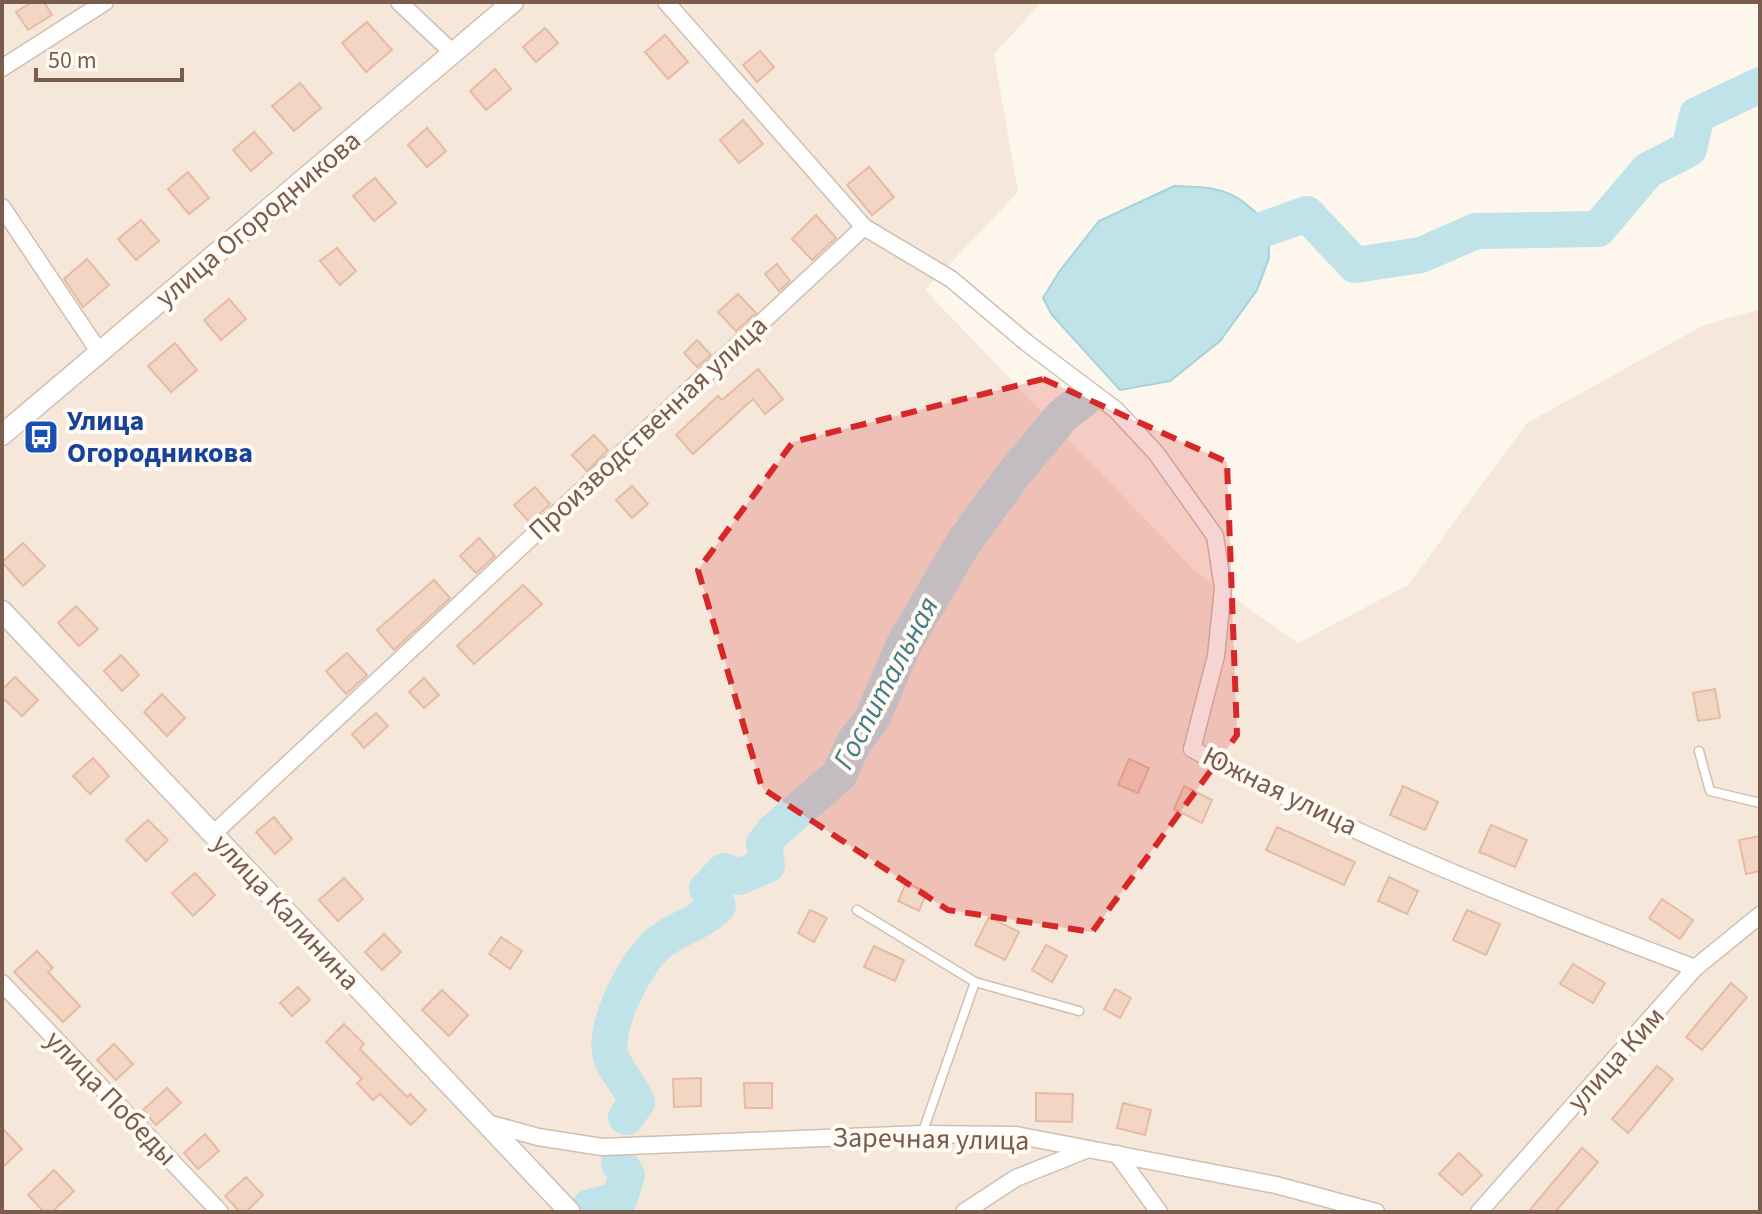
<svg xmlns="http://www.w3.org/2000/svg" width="1762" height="1214" font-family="'Source Sans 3',sans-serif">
<rect width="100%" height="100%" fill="#fdf6ec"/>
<!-- residential -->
<polygon fill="#f5e8da" points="2,2 1042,2 994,54 1018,192 925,290 1195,571 1298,643 1408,585 1527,423 1702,326 1760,309 1760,1212 2,1212"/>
<!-- water -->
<path fill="#bfe3e8" stroke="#a5d3da" stroke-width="2" d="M1174,186C1222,188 1233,188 1268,225L1269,258L1257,290L1220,341L1170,381L1120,390L1052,315L1043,298L1059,272L1099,221Z"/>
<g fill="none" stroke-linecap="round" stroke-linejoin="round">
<!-- river -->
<g stroke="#bfe3e8" stroke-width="36">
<polyline points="1220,245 1307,214 1355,265 1421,255 1476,231 1598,229 1648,170 1689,149 1697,115 1760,85"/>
<path d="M626,1117L637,1102C631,1086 613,1068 610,1053C605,1022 636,961 660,942C679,927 701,923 718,906L707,889L724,871L739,877L767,865L764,844L772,833L839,775L854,742L872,719L904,644L964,542L1013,475L1062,416L1083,400"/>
<polyline points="590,1207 619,1200 627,1175 619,1163"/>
</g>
</g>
<!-- building -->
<g fill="#f3d5c3" stroke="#e6bba3" stroke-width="2">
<polygon points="32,2 44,2 52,15 28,30 16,12"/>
<polygon points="367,22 392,50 366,72 342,43"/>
<polygon points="545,28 558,43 536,62 523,47"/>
<polygon points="665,35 688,62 668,79 645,52"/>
<polygon points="760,51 774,67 757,82 743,65"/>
<polygon points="495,69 511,89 486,110 470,91"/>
<polygon points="300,83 321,108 294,131 272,106"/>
<polygon points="743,120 763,144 739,163 720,140"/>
<polygon points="427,128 446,151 427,167 408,145"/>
<polygon points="254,132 272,153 251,171 233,150"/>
<polygon points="869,167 894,197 872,215 847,185"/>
<polygon points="188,172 209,198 189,214 168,189"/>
<polygon points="375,178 396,203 374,221 353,196"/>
<polygon points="816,215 836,238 812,260 792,239"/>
<polygon points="141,220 159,241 136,260 118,239"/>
<polygon points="337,248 356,271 340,285 320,261"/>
<polygon points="87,259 109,285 83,307 64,279"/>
<polygon points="777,264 790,281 779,291 765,274"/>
<polygon points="738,294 756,313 736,331 718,312"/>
<polygon points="229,299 246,319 221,340 204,320"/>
<polygon points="697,340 711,355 697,367 684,353"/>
<polygon points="175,343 197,370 171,392 148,366"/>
<polygon points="758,369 783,399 765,414 753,399 693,454 676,435 718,396 722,400"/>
<polygon points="594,435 608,450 587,471 572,455"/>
<polygon points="632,486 648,504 632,518 616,500"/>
<polygon points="535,487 550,504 530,523 514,505"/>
<polygon points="479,538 495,556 476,573 460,556"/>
<polygon points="23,543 45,566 23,586 2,562"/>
<polygon points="434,580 450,598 394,650 377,630"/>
<polygon points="523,585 542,604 474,664 457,646"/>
<polygon points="76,606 98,629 79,646 58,623"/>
<polygon points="347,653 367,675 346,694 326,671"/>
<polygon points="121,655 139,675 122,691 104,671"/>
<polygon points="15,677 38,700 22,716 2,697 2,690"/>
<polygon points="424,678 439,695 424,708 409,692"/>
<polygon points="1715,689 1720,718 1698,721 1693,693"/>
<polygon points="162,694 185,718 167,736 144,712"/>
<polygon points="376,713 388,726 364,748 352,734"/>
<polygon points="93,758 109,776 90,794 73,776"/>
<polygon points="1129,759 1149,768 1138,793 1118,785"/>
<polygon points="1184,786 1212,800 1202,823 1174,809"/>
<polygon points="1403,786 1438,802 1425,830 1390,815"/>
<polygon points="274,817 292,839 275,854 256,832"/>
<polygon points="148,820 168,840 146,861 126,840"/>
<polygon points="1491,825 1527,840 1515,867 1479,852"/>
<polygon points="1277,827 1355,862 1344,885 1266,850"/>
<polygon points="1760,836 1760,871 1746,874 1739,840"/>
<polygon points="195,873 215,895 193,916 172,893"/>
<polygon points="1389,877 1418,891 1407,914 1378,901"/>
<polygon points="344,878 363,899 338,921 319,900"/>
<polygon points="906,883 927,892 919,911 898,901"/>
<polygon points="1662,899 1693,920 1680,939 1649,918"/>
<polygon points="810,910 827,918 814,942 798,933"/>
<polygon points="1467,910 1500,924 1486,955 1453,940"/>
<polygon points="989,917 1019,932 1005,960 975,945"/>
<polygon points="384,934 401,952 382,970 365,952"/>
<polygon points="501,937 522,951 510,969 489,954"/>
<polygon points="1046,945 1067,956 1052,982 1032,970"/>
<polygon points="874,946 904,960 895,981 864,967"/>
<polygon points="37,951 53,968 48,972 80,1006 63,1022 14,972"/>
<polygon points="1573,964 1605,983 1593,1003 1560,984"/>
<polygon points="1731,983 1747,997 1702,1050 1686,1037"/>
<polygon points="298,987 310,1000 292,1016 280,1003"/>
<polygon points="1115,989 1131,998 1120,1018 1104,1009"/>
<polygon points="442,990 468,1015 449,1036 422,1010"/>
<polygon points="344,1024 364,1044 360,1049 407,1097 410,1094 426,1110 411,1125 380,1094 373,1100 357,1083 362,1079 326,1042"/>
<polygon points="114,1044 133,1064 116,1080 97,1060"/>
<polygon points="1657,1066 1673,1079 1628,1133 1612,1119"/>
<polygon points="701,1078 701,1106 674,1107 673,1079"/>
<polygon points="744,1083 772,1083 772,1108 745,1108"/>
<polygon points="167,1088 181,1103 156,1125 143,1110"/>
<polygon points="1036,1093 1073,1094 1072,1122 1036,1121"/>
<polygon points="1123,1103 1151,1110 1145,1135 1117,1128"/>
<polygon points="2,1128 22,1149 2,1168"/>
<polygon points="205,1134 219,1151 198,1169 184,1153"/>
<polygon points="1582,1148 1598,1162 1555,1212 1528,1212"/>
<polygon points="1459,1153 1482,1175 1462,1195 1439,1174"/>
<polygon points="54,1170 74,1191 52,1212 44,1212 28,1195"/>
<polygon points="246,1177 263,1195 246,1212 240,1212 225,1196"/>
</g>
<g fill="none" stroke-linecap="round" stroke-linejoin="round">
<defs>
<g id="service">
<polyline points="1699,751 1710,791 1760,803"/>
<polyline points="857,910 975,982 1079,1011"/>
<polyline points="922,1134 975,982"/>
</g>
<g id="minor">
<polyline points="399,2 453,53"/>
<polyline points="2,68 105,2"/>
<polyline points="2,207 100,353"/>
<path d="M864,227L951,279L1027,343L1116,410L1156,453L1215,536L1223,588L1216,656L1192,749C1353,836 1525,904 1695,968"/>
<polyline points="213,834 864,227 666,2"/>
<polyline points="2,983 220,1212"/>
<polyline points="484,1122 538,1137 602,1147 922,1134 1016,1135 1276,1185 1376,1212"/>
<polyline points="1117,1154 1159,1212"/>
<polyline points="964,1212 1016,1178 1086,1150"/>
<polyline points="1479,1212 1695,968 1760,915"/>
</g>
<g id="tertiary">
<polyline points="2,435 513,2"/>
<polyline points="2,611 570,1212"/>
</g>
</defs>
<!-- service casing -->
<use href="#service" stroke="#d1beb0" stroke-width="11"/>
<!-- minor casing -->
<use href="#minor" stroke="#d1beb0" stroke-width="19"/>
<!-- tertiary casing -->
<use href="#tertiary" stroke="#d1beb0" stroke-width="23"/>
<!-- service -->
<use href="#service" stroke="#fff" stroke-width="8"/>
<!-- minor -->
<use href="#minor" stroke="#fff" stroke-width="16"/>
<!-- tertiary -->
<use href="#tertiary" stroke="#fff" stroke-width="20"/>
</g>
<!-- marked area -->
<path fill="#d62828" fill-opacity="0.2" stroke="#d62828" stroke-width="6" stroke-dasharray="16 10" stroke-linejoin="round" d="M1043,379L1227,462L1237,735L1092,932L948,910L762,788L698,570L793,442Z"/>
<!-- icons -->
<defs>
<symbol id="bus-square" viewBox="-11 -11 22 22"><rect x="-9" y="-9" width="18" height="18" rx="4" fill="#1a4fb4" stroke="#fffaf3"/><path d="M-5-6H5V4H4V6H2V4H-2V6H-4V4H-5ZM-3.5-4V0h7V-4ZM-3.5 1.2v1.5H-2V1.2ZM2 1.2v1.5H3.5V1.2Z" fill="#fff"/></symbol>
</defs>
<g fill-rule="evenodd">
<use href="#bus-square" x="21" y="417" width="40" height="40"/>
</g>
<g text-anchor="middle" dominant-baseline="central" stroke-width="8" stroke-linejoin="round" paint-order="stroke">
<!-- street labels -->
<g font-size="28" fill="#7a5c4d" stroke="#fffaf3">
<text transform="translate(258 219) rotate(-40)">улица Огородникова</text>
<text transform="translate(648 428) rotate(-43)">Производственная улица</text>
<text transform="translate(1280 791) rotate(26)">Южная улица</text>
<text transform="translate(286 912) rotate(47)">улица Калинина</text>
<text transform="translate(1616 1059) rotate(-48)">улица Ким</text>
<text transform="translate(111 1098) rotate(46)">улица Победы</text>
<text transform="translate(931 1139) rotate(1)">Заречная улица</text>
</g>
<!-- transit labels -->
<g font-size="28" font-weight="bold" fill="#164399" stroke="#fffaf3" text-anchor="start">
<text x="67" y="421">Улица<tspan x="67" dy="32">Огородникова</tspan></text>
</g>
<!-- water labels -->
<g font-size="30" font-style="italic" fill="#437c86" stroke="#fffaf3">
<text transform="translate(886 683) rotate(-62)">Госпитальная</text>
</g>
</g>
<!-- border -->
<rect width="1762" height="1214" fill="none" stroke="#7a5c4d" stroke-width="8"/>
<!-- scale -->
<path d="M36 68v12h146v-12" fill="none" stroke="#7a5c4d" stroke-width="4"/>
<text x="48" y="68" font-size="24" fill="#7a5c4d" stroke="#fffaf3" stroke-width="6" paint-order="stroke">50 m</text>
</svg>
